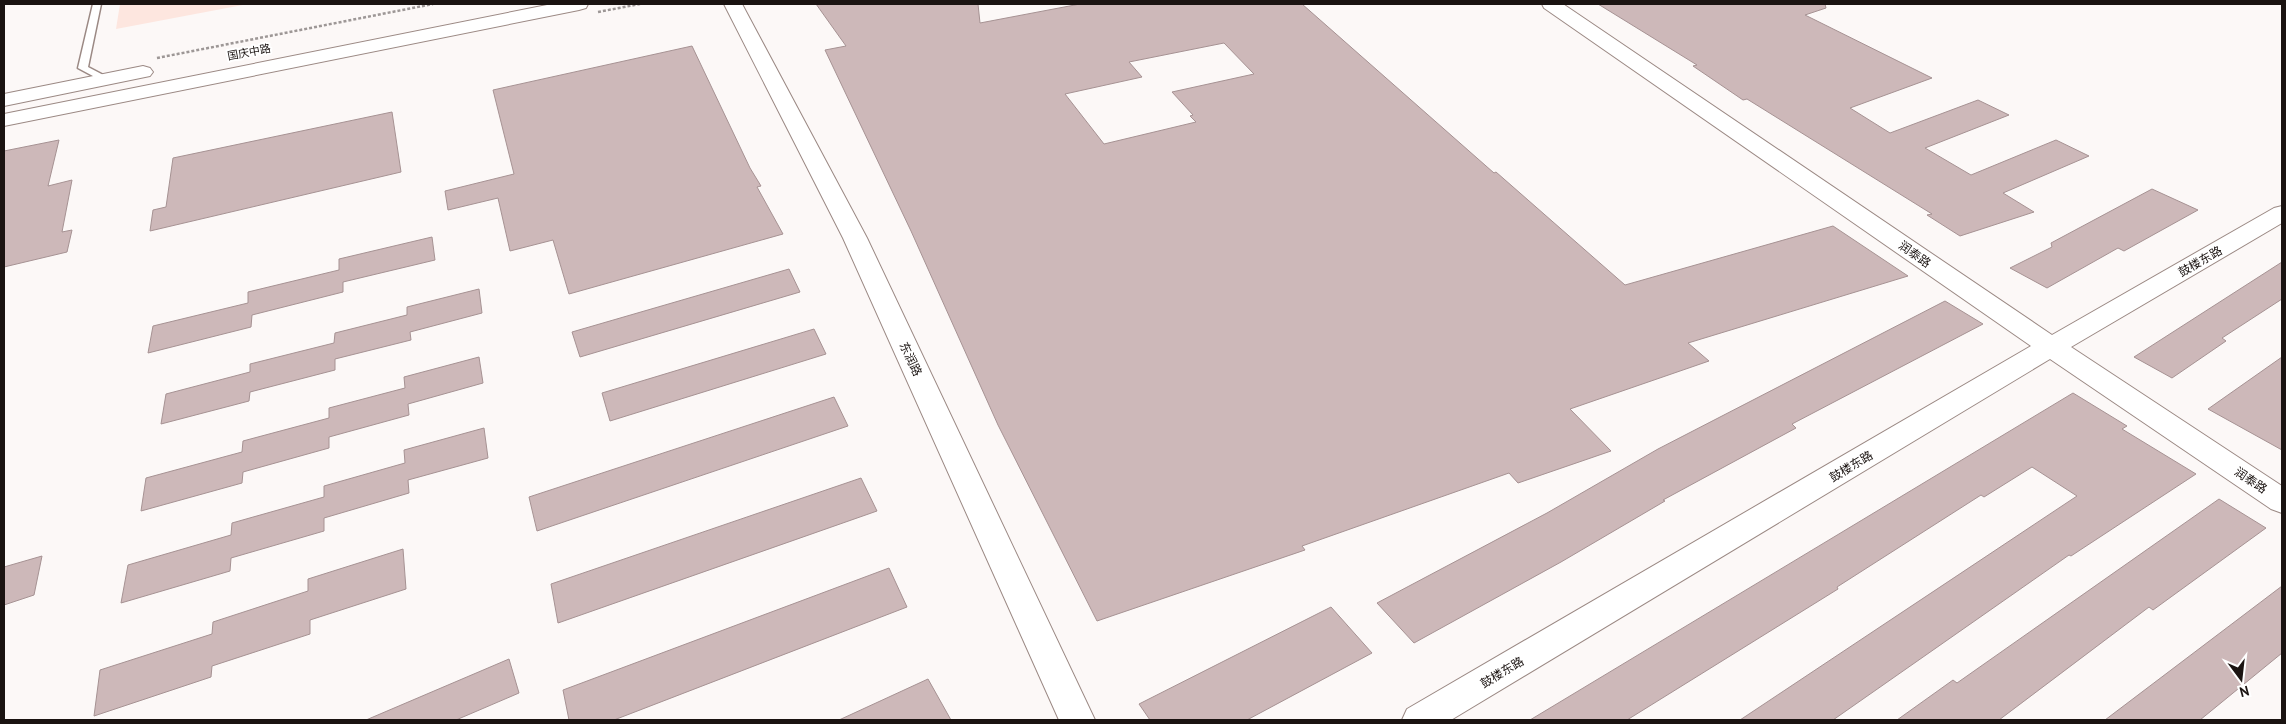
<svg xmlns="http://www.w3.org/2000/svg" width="2286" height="724" font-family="'PT Sans','Noto Sans SC',sans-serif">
<rect width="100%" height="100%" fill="#fcf8f7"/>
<!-- built -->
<polygon fill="#fde6df" points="120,4 248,4 116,29"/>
<!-- building -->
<g fill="#cdb8b9" stroke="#a69293" fill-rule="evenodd">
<path d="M816,4H978L980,23L1080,4H1302L1494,173L1496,172L1625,285L1833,226L1908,276L1688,343L1709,361L1570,409L1611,451L1518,483L1509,473L1302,546L1305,550L1097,621L998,425L911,231L825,50L846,46ZM1224,43L1254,74L1172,92L1193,115L1190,116L1196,122L1104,144L1065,94L1142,77L1129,62Z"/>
<polygon points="1598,4 1825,4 1826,8 1805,15 1932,78 1850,108 1890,133 1978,100 2009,115 1925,148 1971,175 2056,140 2089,156 2003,193 2034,212 1960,236 1927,215 1932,214 1747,99 1743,100 1693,66 1697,65"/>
<polygon points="692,46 750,168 761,186 757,187 783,234 569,294 553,240 510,251 498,198 448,210 445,191 514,174 493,90"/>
<polygon points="392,112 401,172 150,231 153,210 166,207 173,158"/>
<polygon points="59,140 48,186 72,180 62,232 72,230 67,252 4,267 4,151"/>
<polygon points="2152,189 2198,210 2124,251 2118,248 2047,288 2010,268 2052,247 2051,243"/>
<polygon points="432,237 435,260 343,282 343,292 252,315 251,327 148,353 153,326 248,303 248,292 339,270 339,259"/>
<polygon points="2282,262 2282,299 2222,338 2226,341 2172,378 2134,357"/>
<polygon points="789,269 800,292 580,357 572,332"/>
<polygon points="479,289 482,313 410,332 411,340 335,359 335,370 250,392 249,401 161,424 166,394 250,372 250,364 334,343 335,333 407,315 407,307"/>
<polygon points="1945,301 1983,324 1792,424 1796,428 1663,500 1665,501 1561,562 1414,643 1377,603 1547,513 1658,449"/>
<polygon points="814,329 826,354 610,421 602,393"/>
<polygon points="479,357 483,383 408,404 409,415 329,437 329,448 243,472 242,483 141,511 146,478 242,452 243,441 329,418 329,408 405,388 404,377"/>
<polygon points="2282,357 2282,450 2208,409"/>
<polygon points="2073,393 2127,426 2122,429 2196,474 2071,556 2069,555 1833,720 1740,720 2077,496 2032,467 1984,497 1981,495 1837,587 1838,589 1627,720 1530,720"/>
<polygon points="834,397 848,426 537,531 529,497"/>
<polygon points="484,428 488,458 408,480 409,493 324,518 324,531 231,558 230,571 121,603 128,565 231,535 232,523 324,497 324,486 405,463 404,450"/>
<polygon points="861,478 877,511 558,623 551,584"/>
<polygon points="2219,499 2266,528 2153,610 2149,607 1999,720 1897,720 1953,680 1957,683"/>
<polygon points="403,549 406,589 310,620 310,634 212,666 211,677 94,716 100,670 212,634 213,622 308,591 308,579"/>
<polygon points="42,556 34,595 4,605 4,567"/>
<polygon points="889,568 907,607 614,720 569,720 563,690"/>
<polygon points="2282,586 2282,653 2200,720 2105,720"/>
<polygon points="1331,607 1372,653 1247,720 1150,720 1139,704"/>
<polygon points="509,659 519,693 456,720 366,720"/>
<polygon points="928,679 951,720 839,720"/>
</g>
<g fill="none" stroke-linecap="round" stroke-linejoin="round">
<defs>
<polygon id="lane" points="93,4 101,4 88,67 109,78 109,82 106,83 78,68"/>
<g id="secondary">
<polygon points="552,4 588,4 586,8 579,10 4,126 4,114"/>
<polygon points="724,4 742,4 867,238 1095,720 1059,720 843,238"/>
<polygon points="1542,4 1563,4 2052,335 2274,208 2282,206 2282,223 2071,347 2282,486 2282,513 2271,509 2050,359 1451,720 1402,720 1407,709 2031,346 1544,8"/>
<polygon points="143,66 150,68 153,72 150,76 4,106 4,94"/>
</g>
</defs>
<!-- lane casing -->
<use href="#lane" stroke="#9b8984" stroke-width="3"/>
<!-- secondary casing -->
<use href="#secondary" stroke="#9b8984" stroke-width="2"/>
<!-- path -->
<g stroke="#9d9796" stroke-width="2.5" stroke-dasharray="3 2" stroke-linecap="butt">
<polyline points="598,12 640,4"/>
<polyline points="157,58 433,4"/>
</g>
<!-- lane -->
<use href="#lane" fill="#fff" fill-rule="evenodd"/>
<!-- secondary -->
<use href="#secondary" fill="#fff" fill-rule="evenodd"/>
</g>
<g text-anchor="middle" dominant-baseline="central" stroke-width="4" stroke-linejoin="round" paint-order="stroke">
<!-- far-street labels -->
<g font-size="11" fill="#1a1311" stroke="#fff">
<text transform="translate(249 52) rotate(-11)">国庆中路</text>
</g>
<!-- street labels -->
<g font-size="12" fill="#1a1311" stroke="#fff">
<text transform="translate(1915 254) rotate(35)">润泰路</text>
<text transform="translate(2200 261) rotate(-30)">鼓楼东路</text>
<text transform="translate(911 359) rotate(65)">东润路</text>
<text transform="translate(1851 466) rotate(-31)">鼓楼东路</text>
<text transform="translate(2251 480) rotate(34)">润泰路</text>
<text transform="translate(1502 672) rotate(-31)">鼓楼东路</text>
</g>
</g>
<!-- border -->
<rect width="2286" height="724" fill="none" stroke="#1a1311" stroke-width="10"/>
<!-- north arrow -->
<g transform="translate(2241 679) rotate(165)" stroke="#ffffff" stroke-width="4" paint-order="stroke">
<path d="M0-4L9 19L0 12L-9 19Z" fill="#1a1311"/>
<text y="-8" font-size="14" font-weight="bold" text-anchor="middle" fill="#1a1311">N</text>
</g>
</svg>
